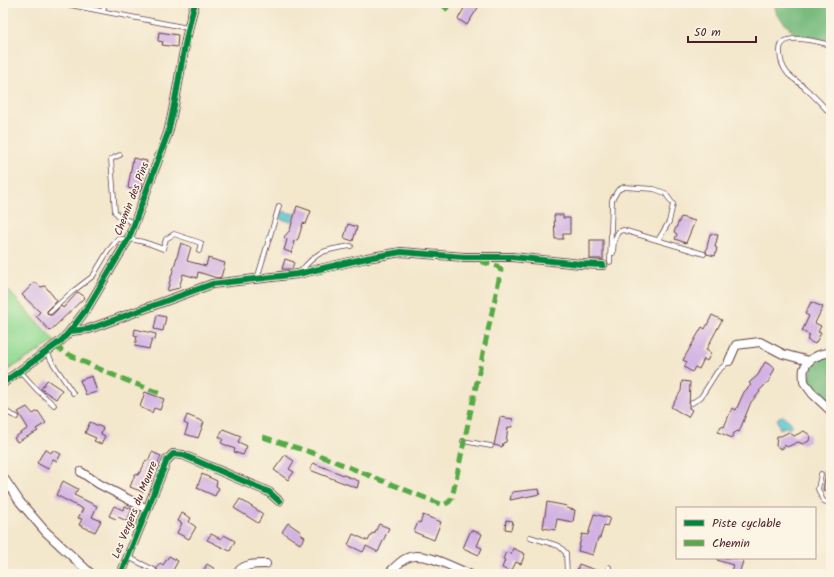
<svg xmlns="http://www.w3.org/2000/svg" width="834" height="577" font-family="Kalam,sans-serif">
<rect width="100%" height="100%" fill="#fcf5e5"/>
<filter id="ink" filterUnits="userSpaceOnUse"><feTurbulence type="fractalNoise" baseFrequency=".025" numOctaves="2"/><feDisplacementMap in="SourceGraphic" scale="8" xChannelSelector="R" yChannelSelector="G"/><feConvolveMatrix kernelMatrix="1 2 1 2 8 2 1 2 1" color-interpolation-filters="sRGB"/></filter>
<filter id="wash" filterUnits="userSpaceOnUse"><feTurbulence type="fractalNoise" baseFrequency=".012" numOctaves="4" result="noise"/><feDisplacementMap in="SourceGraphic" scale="16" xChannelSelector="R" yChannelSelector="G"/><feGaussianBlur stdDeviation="0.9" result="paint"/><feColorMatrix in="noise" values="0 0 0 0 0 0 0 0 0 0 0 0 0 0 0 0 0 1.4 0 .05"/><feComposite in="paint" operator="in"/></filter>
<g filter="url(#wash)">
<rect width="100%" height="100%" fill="#f3e7cc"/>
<!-- green -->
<polygon fill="#95db95" stroke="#707d60" points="3,285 55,341 3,373"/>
<!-- forest -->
<g fill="#78bb7e" stroke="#616d54">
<polygon points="774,3 831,3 831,41 795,34 777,15"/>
<path d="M825,356L831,357V406L810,383C811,367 811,365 825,356Z"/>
</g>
<!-- water -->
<g fill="#5bc7d3" stroke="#52737f">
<polygon points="282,211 298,215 296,223 280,219"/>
<polygon points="783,416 791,422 792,425 790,428 785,427 780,429 777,420 779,417"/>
</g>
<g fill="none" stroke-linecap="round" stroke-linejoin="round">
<!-- stream -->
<polyline stroke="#5bc7d3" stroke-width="2.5" points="3,372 7,369"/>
</g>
<g id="blocks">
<!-- building -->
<g fill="#d2b2e3">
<polygon points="467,3 481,3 467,25 458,19"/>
<polygon points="159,32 178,35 177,47 162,45 163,42 158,41"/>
<polygon points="133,158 147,161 142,184 143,185 140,192 128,188"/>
<polygon points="297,206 311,211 306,224 303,223 298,239 293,242 294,245 292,253 284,250 287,240 284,237 290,230"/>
<polygon points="554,215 563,215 563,218 570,218 570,234 563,234 563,239 555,239"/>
<polygon points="681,217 695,221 686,243 675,239 677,234 674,232"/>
<polygon points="348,224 357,227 353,241 344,238"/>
<polygon points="710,234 718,235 715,247 717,248 715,256 707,254 706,251"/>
<rect x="590" y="240" width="13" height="19"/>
<polygon points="181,243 191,247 187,261 206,266 208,258 225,263 221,277 217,278 198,272 197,278 183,274 179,288 167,291"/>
<polygon points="285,259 294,262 292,269 282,269"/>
<polygon points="35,282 41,287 45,286 57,301 47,311 47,313 49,315 52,315 61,306 63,308 78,292 85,297 50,331 36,316 40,312 22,295"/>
<polygon points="811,302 823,307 815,323 821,326 818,332 821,333 815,344 807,340 810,335 802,331 809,316 805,314"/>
<polygon points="157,315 166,317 163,331 154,329"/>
<polygon points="712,315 722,320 706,350 711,353 707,361 704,359 699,369 695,367 692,372 684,367 687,362 683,360 702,327 705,329"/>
<polygon points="135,329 156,334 155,340 152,339 149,349 135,346 137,336 134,335"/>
<polygon points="765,362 775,368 769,381 759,391 760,392 751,402 739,432 737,431 735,433 734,433 732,438 718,432 721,426 724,427 732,408 736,410 744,392 751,385 749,383 758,375"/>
<polygon points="92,376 97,392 86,395 80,380"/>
<polygon points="47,380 62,390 56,399 41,389"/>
<polygon points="682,381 690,382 689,408 692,410 688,417 671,407 681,391"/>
<polygon points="145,392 164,399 160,410 154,408 152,413 140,407"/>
<polygon points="27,407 33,414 38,411 46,423 36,429 38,431 17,442 14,438 28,428 18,412"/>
<polygon points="187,415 204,422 198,438 185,434 188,425 184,423"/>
<polygon points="500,417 513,419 512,427 508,427 506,442 503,443 502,447 494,445"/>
<polygon points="90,422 103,428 101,434 105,436 101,444 94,441 96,438 85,433"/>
<polygon points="223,429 241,436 238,442 247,446 243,455 234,452 235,449 221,443 223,439 219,437"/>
<polygon points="804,431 810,435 809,441 803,444 798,442 787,447 785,445 782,449 776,446 777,436 781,436 789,432 794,436"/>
<polygon points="45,449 51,453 53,450 61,454 57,461 53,459 48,469 37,463"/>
<polygon points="152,452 161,456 150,483 147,482 143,492 130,487 135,474 138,475 143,467 146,460 148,461"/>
<polygon points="285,455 294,461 289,469 294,472 288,480 274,470"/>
<polygon points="313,463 359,481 357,488 310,470"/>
<polygon points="827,466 831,466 831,491 823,490"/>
<polygon points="202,474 217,481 216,486 219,488 215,496 197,488"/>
<polygon points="63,481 78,489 74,495 97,506 92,517 101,521 95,532 79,525 82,519 78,518 83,509 56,495"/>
<polygon points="539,489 540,494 510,500 512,492"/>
<polygon points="240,499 263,514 258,523 234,508"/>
<polygon points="547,502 567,506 566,508 575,510 573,522 557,519 555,530 543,528"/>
<polygon points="114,506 123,510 125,506 132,509 127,521 118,517 116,519 109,516"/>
<polygon points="182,513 191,518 189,522 196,527 189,539 177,533 182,523 178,521"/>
<polygon points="594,514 610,518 607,526 604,525 600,538 598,538 593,555 578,551 582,534 588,535"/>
<polygon points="423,515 441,522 434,540 414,532 418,522 420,523"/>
<polygon points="506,520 513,521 511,530 505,529"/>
<polygon points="288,523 301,532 300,534 305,537 300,544 282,532"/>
<polygon points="379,524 389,528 378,552 366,546 363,552 348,545 353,534 368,541 372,533 374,534"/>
<polygon points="471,530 482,534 477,546 482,548 479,555 463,548"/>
<polygon points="211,534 221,539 224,535 235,541 230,551 207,540"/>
<polygon points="513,548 525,554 521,564 516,562 511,572 502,568 505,560 503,559 506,552 511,554"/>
<polygon points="169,556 178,561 171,574 154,574 157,572 157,568 160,563 163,565"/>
<polygon points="718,558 744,558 739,574 731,571 733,565 717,560"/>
<polygon points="207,564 215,569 212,574 202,574"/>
<polygon points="579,564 603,573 603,574 576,574"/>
</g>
</g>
</g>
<g filter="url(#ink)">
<use href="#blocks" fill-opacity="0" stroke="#633d43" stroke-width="1"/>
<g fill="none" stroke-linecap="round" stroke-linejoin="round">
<defs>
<g id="service">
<polyline points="60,3 188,28"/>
<polyline points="103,11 105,3"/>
<path d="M831,45C819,42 779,30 780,51C780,60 782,67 788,74C793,79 800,83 805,88C814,96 823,105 831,115"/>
<polyline points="120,155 111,159 115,212 119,216 134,223"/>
<polyline points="613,253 614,241 618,232 623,230 704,254"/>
<polyline points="610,262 612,200 618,190 624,187 654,189 665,193 673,204 669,222 658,240"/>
<path d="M300,272C318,250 324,250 351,246"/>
<polyline points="257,279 279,206"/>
<path d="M50,312L72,292L93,276L108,251L118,239C135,238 148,243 163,249L166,239L174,234L201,243L199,251"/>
<polyline points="47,352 52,362 73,393"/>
<polyline points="20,371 37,390 54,405"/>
<polyline points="692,403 701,397 717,372 729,361"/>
<polyline points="3,406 8,413 17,417"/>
<polyline points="463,441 491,446"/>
<polyline points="821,474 818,489 823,501 831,503"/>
<polyline points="530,537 559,546 566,553 567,574"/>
<polyline points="128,557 154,570"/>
<polyline points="606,574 609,567"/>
</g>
<g id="minor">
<polyline points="70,331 89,329 212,284 298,274 367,258 401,252 464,257 512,257 581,264 603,265"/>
<path d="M831,352C821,354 808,357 804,369C803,373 804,378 804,382L813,394L831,411"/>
<polyline points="729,361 736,345 760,342 783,354 809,361"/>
<path d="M3,383L61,341L70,331L88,307L129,238L168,133C179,90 182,46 195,3"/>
<polyline points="81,472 99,484 147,509"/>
<polyline points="3,477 20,502 45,531 91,574"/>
<polyline points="121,574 167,460 173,454 183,455 269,492 279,501"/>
<path d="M236,574C243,564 254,564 266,564"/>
<path d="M388,574C393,569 400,561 407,558C423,550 454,568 469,574"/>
</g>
</defs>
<!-- service casing -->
<use href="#service" stroke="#633d43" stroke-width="5.5"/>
<!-- minor casing -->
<use href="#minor" stroke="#633d43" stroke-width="10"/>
<!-- service -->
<use href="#service" stroke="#fff" stroke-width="4"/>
<!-- minor -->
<use href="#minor" stroke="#fff" stroke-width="8"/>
<!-- quiet -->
<g stroke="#57aa44" stroke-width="5" stroke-dasharray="10 5" stroke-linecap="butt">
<polyline points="441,3 451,13"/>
<path d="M54,346C88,366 125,380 162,394"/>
<polyline points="263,437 316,454 443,505 449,502 452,498 501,270 497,266 475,260"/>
</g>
<defs>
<g id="cycleway">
<polyline points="70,331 89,329 212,284 298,274 367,258 401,252 464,257 512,257 581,264 603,265"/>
<path d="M3,383L61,341L70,331L88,307L129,238L168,133C179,90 182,46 195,3"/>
<polyline points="121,574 167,460 173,454 183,455 269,492 279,501"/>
</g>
</defs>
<!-- cycleway casing -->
<use href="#cycleway" stroke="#fcf5e5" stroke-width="8"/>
<!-- cycleway -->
<use href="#cycleway" stroke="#00873e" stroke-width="6"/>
</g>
</g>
<g text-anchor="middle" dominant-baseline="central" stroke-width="3.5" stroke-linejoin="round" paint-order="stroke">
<!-- street labels -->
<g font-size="11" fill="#4a1f2b" stroke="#fcf5e5">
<text transform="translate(132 199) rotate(-69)">Chemin des Pins</text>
<text transform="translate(135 510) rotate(-68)">Les Vergers du Mourre</text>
</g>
</g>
<!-- margin -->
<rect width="834" height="577" fill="none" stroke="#fcf5e5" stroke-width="16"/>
<!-- legend -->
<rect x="676" y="507" width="140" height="52" fill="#fcf5e5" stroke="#b59f9b"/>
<rect x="684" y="520" width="20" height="6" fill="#00873e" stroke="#b59f9b"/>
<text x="712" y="527" font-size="12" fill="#4a1f2b">Piste cyclable</text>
<rect x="684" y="540" width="20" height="6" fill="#57aa44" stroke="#b59f9b"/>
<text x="712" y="547" font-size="12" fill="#4a1f2b">Chemin</text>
<!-- scale -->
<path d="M688 36v6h68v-6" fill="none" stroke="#4a1f2b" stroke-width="2"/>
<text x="694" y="36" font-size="12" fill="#4a1f2b" stroke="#fcf5e5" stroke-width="3" paint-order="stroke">50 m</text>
</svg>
